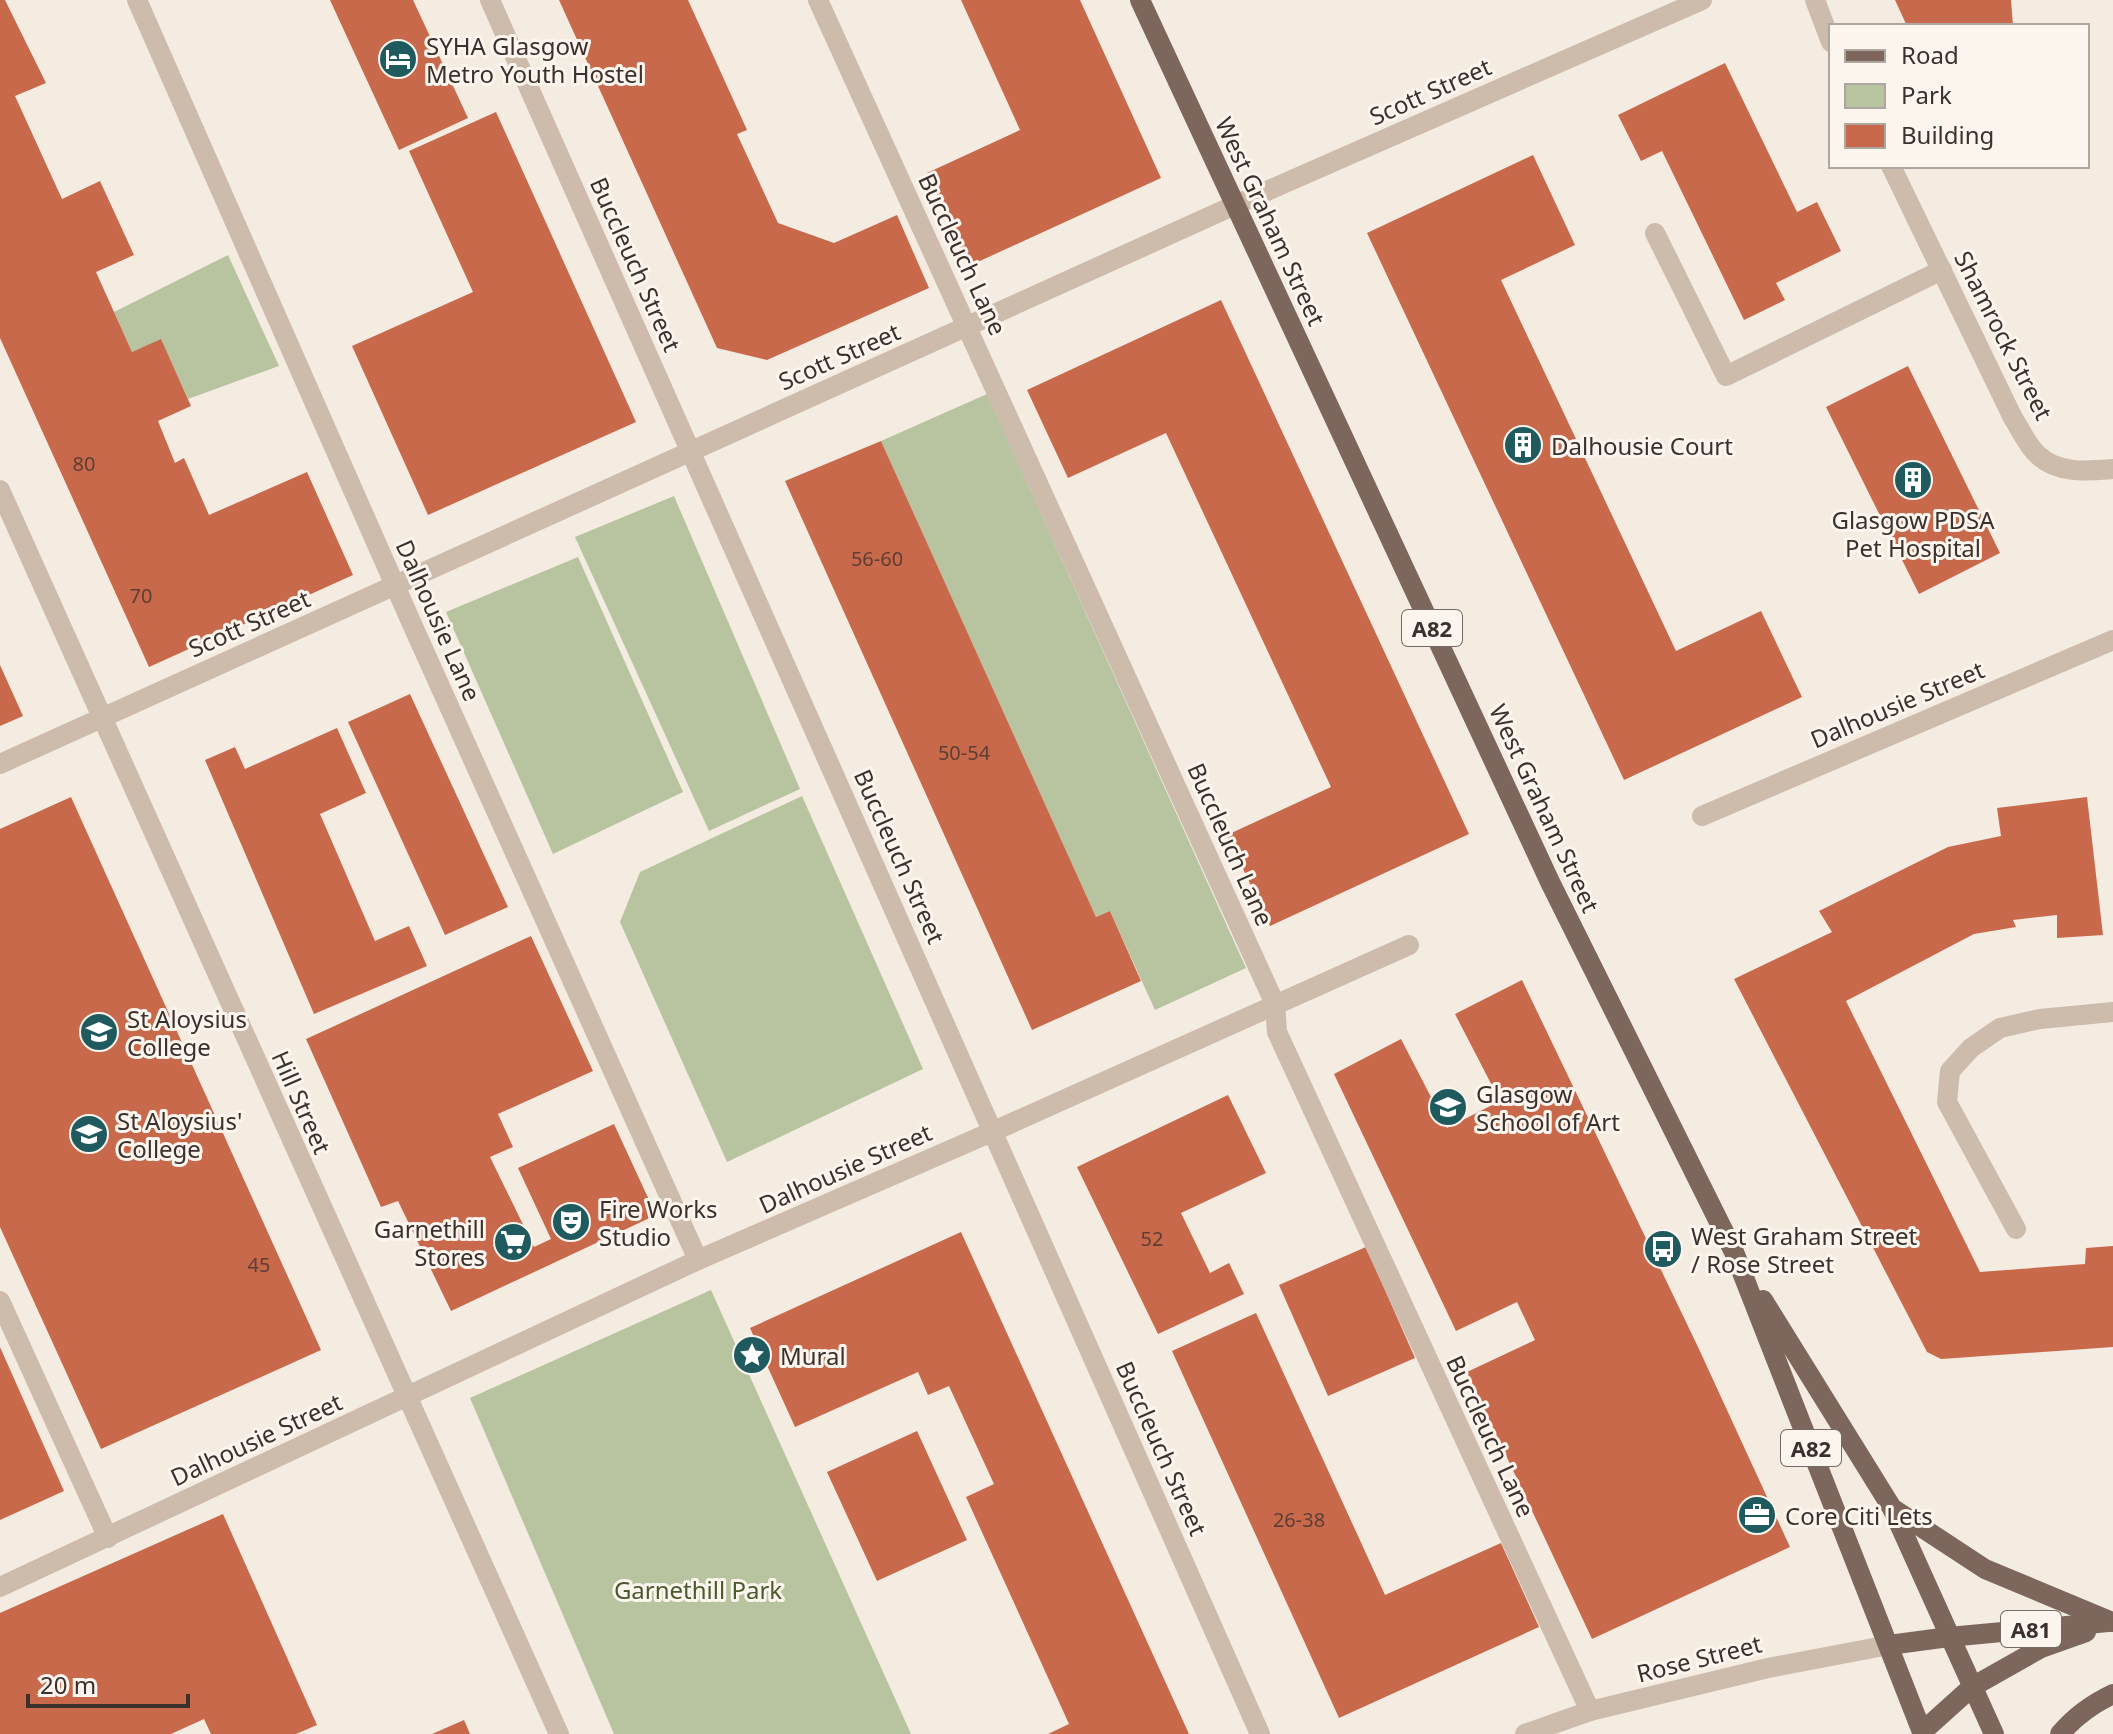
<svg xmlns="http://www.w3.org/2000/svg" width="2113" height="1734" font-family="'Noto Sans',sans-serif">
<rect width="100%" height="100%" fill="#f4ebe1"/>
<!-- green -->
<g fill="#b8c4a0">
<polygon points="228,255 279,366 188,399 161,340 132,352 114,312"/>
<polygon points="987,394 1246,968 1155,1010 1110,911 1096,917 881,441"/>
<polygon points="674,496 800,789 709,831 575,537"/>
<polygon points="578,557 683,792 553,854 446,612"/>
<polygon points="802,796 923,1069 727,1162 620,922 640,872"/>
<polygon points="711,1290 911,1734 614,1734 470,1398"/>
</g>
<!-- building -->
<g fill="#c8694b">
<polygon points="0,0 5,0 46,83 15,96 62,199 100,181 134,255 96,272 132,352 161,339 191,406 158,421 175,463 184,458 209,515 307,472 353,575 149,667 0,338"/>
<polygon points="330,0 413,0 468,118 399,150"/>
<polygon points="559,0 688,0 747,130 737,134 778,223 834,243 897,215 929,288 767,360 717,348"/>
<polygon points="961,0 1080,0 1161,178 969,266 927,173 1020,130"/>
<polygon points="1895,0 2011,0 2013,26 1907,26"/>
<polygon points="1725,63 1797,212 1817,202 1841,251 1776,283 1785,300 1744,320 1662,151 1641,161 1618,115"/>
<polygon points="496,112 636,422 428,515 352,346 473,292 409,151"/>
<polygon points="1533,155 1575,245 1501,280 1676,651 1761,611 1802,697 1624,780 1367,233"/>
<polygon points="1221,300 1469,834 1270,926 1227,835 1331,787 1166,433 1068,478 1027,390"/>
<polygon points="1908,366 2000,553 1919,594 1826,407"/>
<polygon points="881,441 1096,917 1110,911 1141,981 1032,1030 785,481"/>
<polygon points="0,665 23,716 0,726"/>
<polygon points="410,694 508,907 445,935 348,722"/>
<polygon points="337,728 366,793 320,814 375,941 409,926 427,966 314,1014 205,760 235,747 245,769"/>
<polygon points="71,797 321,1350 101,1449 0,1227 0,829"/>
<polygon points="2087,797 2103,935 2057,938 2057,915 2013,920 2016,927 1974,934 1846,1001 1980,1272 2085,1264 2086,1248 2113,1246 2113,1347 1941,1359 1927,1352 1734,979 1832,932 1819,911 1948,847 2001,836 1997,808"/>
<polygon points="531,936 593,1071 498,1114 513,1147 490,1157 534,1247 551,1239 518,1168 614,1124 656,1215 451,1311 398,1201 381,1207 306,1039"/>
<polygon points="1522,980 1698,1347 1790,1547 1592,1639 1467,1372 1535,1340 1517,1302 1456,1331 1334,1074 1401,1039 1447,1128 1500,1101 1455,1014"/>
<polygon points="1228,1095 1266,1173 1181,1213 1210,1273 1229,1263 1244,1294 1158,1334 1077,1167"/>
<polygon points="961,1232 1189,1734 1048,1734 1069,1724 966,1497 994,1484 949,1386 928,1395 918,1372 795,1427 750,1328"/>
<polygon points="1366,1247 1415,1358 1328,1396 1279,1285"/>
<polygon points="1256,1313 1385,1595 1501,1543 1539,1627 1339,1718 1172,1351"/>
<polygon points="0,1347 64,1491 0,1520"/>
<polygon points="917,1431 967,1540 877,1581 827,1472"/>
<polygon points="223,1514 317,1725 296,1734 211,1734 204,1719 171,1734 0,1734 0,1613"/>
<polygon points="464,1720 470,1734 432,1734"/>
</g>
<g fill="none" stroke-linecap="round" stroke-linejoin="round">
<!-- minor -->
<g stroke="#cdbbac" stroke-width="20">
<polyline points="137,0 412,624 698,1260"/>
<polyline points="490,0 1260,1734"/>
<polyline points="818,0 1275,1004 1277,1032 1590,1711"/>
<polyline points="1815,0 1831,42"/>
<path d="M1891,166L2013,418C2021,430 2028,447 2039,456C2059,474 2087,471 2113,469"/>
<polyline points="1655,233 1726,376 1942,270"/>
<polyline points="0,490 559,1734"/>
<polyline points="0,764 1235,205 1702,0"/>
<polyline points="1702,816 2113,640"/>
<polyline points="2016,1229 1947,1102 1950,1071 1971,1048 2000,1028 2040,1019 2113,1012"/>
<polyline points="0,1301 108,1538"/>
<polyline points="0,1587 698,1260 994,1131 1409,945"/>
<polyline points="1525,1734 1590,1711 1768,1668 1889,1645"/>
</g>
<!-- major -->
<g stroke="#7d675c" stroke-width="20">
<polyline points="1140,0 1550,882 1734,1252 1922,1732"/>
<polyline points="1763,1300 1892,1508 1994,1734"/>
<polyline points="1892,1508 1985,1569 2112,1622"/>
<polyline points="1889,1645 1949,1637 2108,1622"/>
<polyline points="1922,1732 1972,1687 2041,1648 2086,1632"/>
<path d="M2060,1734C2075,1716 2092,1704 2113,1694"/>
</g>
</g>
<!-- icons -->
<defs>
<symbol id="hotel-disc" viewBox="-11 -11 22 22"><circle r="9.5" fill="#1f5a5e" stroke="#fbf5ee"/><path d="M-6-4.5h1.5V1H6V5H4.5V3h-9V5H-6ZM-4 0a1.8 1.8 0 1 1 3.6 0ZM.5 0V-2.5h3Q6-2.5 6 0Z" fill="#fff"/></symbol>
<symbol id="building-disc" viewBox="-11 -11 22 22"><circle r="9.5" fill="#1f5a5e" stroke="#fbf5ee"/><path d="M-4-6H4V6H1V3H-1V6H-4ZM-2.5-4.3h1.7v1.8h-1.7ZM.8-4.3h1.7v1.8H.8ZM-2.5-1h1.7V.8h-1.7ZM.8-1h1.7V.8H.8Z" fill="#fff"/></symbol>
<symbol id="school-disc" viewBox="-11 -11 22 22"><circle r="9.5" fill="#1f5a5e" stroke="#fbf5ee"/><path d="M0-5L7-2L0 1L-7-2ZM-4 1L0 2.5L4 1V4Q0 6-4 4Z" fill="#fff"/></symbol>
<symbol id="university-disc" viewBox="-11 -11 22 22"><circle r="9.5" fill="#1f5a5e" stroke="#fbf5ee"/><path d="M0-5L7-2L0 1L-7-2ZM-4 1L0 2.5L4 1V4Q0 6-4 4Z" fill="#fff"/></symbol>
<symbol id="theatre-disc" viewBox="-11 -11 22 22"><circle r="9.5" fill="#1f5a5e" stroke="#fbf5ee"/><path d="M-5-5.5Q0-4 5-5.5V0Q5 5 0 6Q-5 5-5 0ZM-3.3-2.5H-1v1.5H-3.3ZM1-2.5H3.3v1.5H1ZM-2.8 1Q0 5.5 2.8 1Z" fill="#fff"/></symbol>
<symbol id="supermarket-disc" viewBox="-11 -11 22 22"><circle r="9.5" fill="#1f5a5e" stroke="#fbf5ee"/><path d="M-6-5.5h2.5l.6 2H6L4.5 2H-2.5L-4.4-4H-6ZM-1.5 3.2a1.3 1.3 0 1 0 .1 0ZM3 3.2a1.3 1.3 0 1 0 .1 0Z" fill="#fff"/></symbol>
<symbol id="bus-disc" viewBox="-11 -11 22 22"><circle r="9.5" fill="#1f5a5e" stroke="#fbf5ee"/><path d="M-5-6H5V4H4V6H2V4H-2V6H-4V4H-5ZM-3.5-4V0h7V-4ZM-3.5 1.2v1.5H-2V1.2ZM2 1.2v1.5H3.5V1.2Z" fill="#fff"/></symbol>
<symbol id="sight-disc" viewBox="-11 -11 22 22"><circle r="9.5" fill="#1f5a5e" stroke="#fbf5ee"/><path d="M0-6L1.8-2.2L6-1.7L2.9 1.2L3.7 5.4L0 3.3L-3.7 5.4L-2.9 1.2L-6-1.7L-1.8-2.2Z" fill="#fff"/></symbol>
<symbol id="office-disc" viewBox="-11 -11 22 22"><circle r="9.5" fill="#1f5a5e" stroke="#fbf5ee"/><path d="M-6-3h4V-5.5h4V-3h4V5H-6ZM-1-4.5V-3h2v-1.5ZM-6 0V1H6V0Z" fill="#fff"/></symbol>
</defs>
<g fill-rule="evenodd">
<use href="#hotel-disc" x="376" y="37" width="44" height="44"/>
<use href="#building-disc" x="1501" y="423" width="44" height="44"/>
<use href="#building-disc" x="1891" y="458" width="44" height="44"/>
<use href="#school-disc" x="77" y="1010" width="44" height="44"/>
<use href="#university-disc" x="1426" y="1085" width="44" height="44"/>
<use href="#school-disc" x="67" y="1112" width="44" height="44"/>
<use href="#theatre-disc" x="549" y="1200" width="44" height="44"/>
<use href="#supermarket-disc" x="491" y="1220" width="44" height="44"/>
<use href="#bus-disc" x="1641" y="1227" width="44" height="44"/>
<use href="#sight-disc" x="730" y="1333" width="44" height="44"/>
<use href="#office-disc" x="1735" y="1493" width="44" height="44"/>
</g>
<g text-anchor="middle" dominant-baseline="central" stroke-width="6" stroke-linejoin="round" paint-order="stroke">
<!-- number labels -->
<g font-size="20" fill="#5e3e33">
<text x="84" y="463">80</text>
<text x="877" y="558">56-60</text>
<text x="141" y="595">70</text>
<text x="964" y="752">50-54</text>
<text x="1152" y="1238">52</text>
<text x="259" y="1264">45</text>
<text x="1299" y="1519">26-38</text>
</g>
<!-- shield labels -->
<g fill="#fbf5ee" stroke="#756b66" stroke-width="2">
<rect x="1402" y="610" width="60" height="36" rx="6"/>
<rect x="1781" y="1430" width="60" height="36" rx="6"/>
<rect x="2001" y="1611" width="60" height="36" rx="6"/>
</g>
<g font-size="22" font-weight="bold" fill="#3b302b">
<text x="1432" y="628">A82</text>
<text x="1811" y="1448">A82</text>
<text x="2031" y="1629">A81</text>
</g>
<!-- poi labels -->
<g font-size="24" fill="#3b302b" stroke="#fbf5ee" text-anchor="start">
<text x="426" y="45">SYHA Glasgow<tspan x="426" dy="28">Metro Youth Hostel</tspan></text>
<text x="1551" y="445">Dalhousie Court</text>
<text x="1913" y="519" text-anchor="middle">Glasgow PDSA<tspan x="1913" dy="28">Pet Hospital</tspan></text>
<text x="127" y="1018">St Aloysius<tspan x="127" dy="28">College</tspan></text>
<text x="1476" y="1093">Glasgow<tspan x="1476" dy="28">School of Art</tspan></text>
<text x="117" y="1120">St Aloysius'<tspan x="117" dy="28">College</tspan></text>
<text x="599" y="1208">Fire Works<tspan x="599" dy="28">Studio</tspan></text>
<text x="485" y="1228" text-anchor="end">Garnethill<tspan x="485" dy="28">Stores</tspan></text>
<text x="1691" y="1235">West Graham Street<tspan x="1691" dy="28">/ Rose Street</tspan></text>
<text x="780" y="1355">Mural</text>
<text x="1785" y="1515">Core Citi Lets</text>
</g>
<!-- street labels -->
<g font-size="24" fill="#3b302b" stroke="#fbf5ee">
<text transform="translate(1430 91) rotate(-24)">Scott Street</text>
<text transform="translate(1271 221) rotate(65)">West Graham Street</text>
<text transform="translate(963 254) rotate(65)">Buccleuch Lane</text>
<text transform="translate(636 264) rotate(66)">Buccleuch Street</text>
<text transform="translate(2004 335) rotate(63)">Shamrock Street</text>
<text transform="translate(839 356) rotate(-24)">Scott Street</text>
<text transform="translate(439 620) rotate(66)">Dalhousie Lane</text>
<text transform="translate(249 623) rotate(-24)">Scott Street</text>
<text transform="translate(1897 704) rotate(-23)">Dalhousie Street</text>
<text transform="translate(1545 808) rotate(65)">West Graham Street</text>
<text transform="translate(1231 844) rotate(66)">Buccleuch Lane</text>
<text transform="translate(900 856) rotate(66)">Buccleuch Street</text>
<text transform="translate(302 1102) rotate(66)">Hill Street</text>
<text transform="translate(845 1168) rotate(-24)">Dalhousie Street</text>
<text transform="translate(1491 1436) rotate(65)">Buccleuch Lane</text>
<text transform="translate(256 1439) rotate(-25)">Dalhousie Street</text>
<text transform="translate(1162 1448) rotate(66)">Buccleuch Street</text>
<text transform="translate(1699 1658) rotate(-14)">Rose Street</text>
</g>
<!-- park labels -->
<g font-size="24" fill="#4a5a2e" stroke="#fbf5ee">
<text x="698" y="1589">Garnethill Park</text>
</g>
</g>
<!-- legend -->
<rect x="1829" y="24" width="260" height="144" fill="#fbf5ee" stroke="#aea6a0" stroke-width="2"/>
<rect x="1845" y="50" width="40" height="12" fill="#7d675c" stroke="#aea6a0" stroke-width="2"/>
<text x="1901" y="64" font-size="24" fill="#3b302b">Road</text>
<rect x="1845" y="84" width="40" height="24" fill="#b8c4a0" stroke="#aea6a0" stroke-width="2"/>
<text x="1901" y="104" font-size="24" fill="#3b302b">Park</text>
<rect x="1845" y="124" width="40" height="24" fill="#c8694b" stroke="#aea6a0" stroke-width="2"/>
<text x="1901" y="144" font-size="24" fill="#3b302b">Building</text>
<!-- scale -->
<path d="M28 1694v12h160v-12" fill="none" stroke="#3b302b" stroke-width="4"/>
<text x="40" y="1694" font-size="24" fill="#3b302b" stroke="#fbf5ee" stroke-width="6" paint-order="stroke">20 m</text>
</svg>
